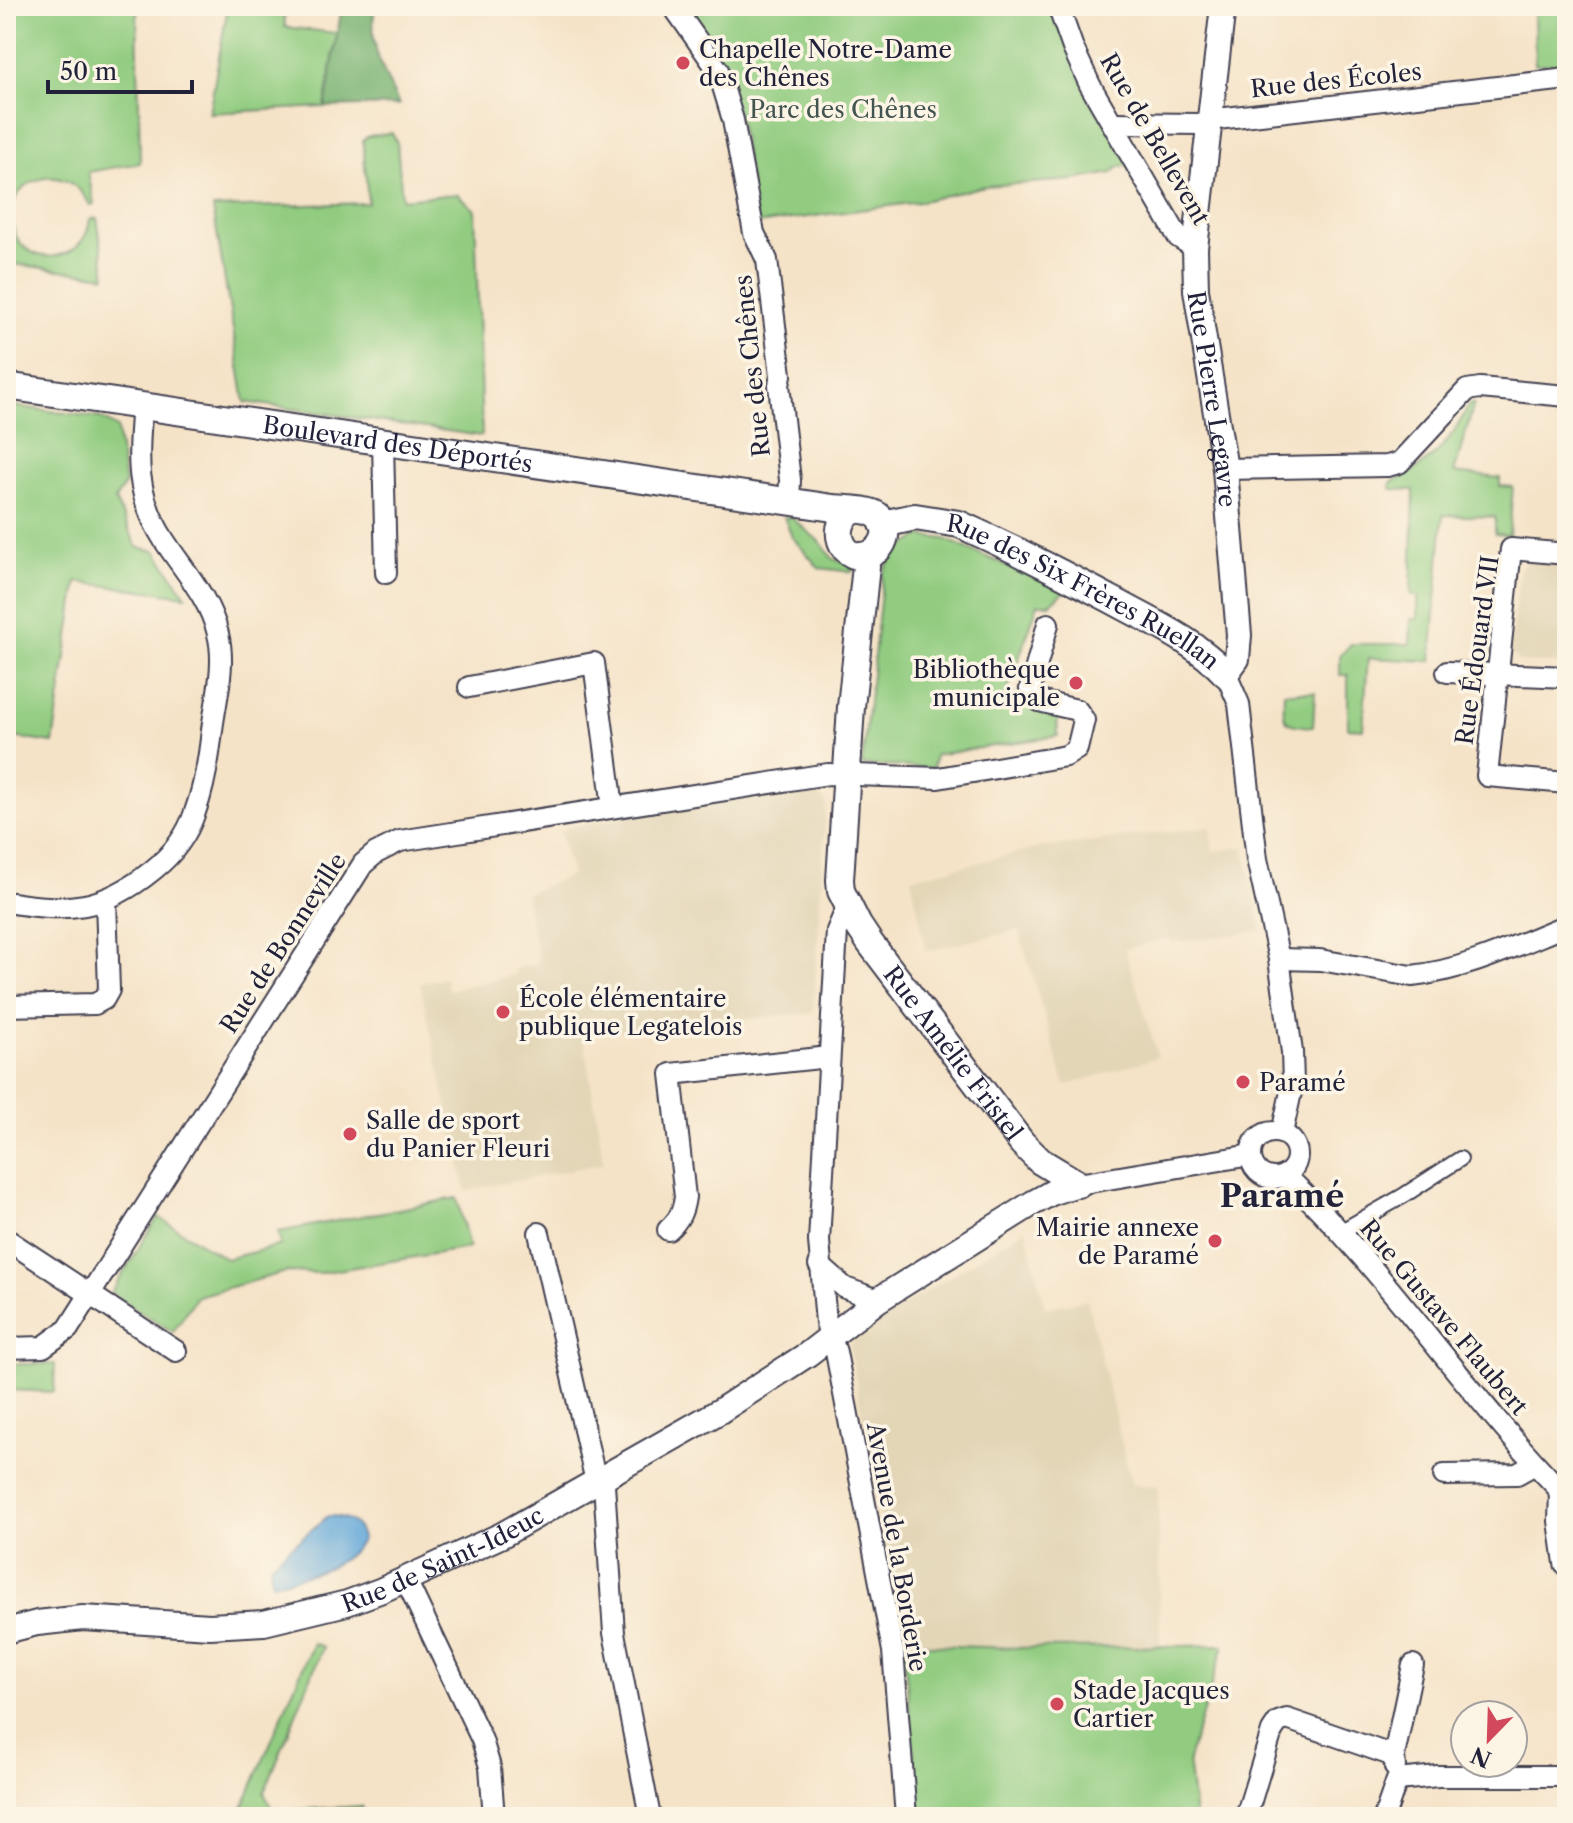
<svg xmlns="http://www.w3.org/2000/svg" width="1573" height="1823" font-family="'Libre Caslon Text',serif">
<rect width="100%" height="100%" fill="#fcf5e5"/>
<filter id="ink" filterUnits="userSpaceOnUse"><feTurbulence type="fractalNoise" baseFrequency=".0125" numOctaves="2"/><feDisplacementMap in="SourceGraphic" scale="16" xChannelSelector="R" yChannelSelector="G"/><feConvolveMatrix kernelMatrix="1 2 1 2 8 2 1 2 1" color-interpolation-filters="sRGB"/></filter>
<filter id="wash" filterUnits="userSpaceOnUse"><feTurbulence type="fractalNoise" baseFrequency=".006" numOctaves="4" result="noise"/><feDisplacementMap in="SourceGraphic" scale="32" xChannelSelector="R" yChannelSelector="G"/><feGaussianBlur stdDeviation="1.8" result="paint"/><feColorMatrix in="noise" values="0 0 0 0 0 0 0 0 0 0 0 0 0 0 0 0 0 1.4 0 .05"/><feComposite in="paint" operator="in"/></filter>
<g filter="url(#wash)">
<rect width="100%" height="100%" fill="#f5e3c8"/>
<!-- built -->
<g fill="#e3d6b7">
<polygon points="1529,560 1567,563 1567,664 1519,662 1510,651 1520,569"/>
<polygon points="812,788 826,803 813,1013 583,1034 604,1163 466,1191 420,983 445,978 448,990 515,975 515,969 539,963 525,894 572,875 560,831 580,825 664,810"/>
<polygon points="1210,827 1213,851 1244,847 1262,931 1171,943 1170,938 1125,949 1158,1057 1065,1086 1019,930 926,951 911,878 1039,848"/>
<polygon points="1026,1229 1045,1308 1087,1300 1132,1485 1158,1486 1160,1646 946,1646 903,1643 850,1347 853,1337"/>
</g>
<!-- green -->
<g fill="#91cc80" stroke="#5a775e" stroke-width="2">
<path d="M6,6H137L140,163L88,172L94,204L90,205C63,153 0,183 13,228C24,270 86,264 90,219L97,218L106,276L6,263Z"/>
<polygon points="228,6 284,9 285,27 337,33 325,107 209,113"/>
<polygon points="683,6 1049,6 1130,166 1120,166 1112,173 1074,180 985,186 918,202 757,224 738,113"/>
<polygon points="1534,6 1567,6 1567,64 1535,64"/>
<polygon points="392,133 397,143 402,199 457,194 475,210 482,436 245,402 213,208 368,203 363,140 369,136"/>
<path d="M1470,403L1474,404L1454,473L1500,478V486L1513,487L1509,535L1495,534V517L1443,515L1431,661L1368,658L1363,729L1348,728V675H1340V656L1351,644H1410L1411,619H1418V596L1411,595L1414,490L1391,489V482C1431,465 1451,442 1470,403Z"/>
<polygon points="6,405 101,418 117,428 125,484 115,500 137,547 156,551 186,596 77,582 53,743 6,736"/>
<polygon points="784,517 791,517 821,543 833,559 854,565 852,572 819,568 792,537"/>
<path d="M921,536L945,539L1065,591L1050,604H1038L1007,692L1057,715L1058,736L935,755L933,768L862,765L883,574C891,554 903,546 921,536Z"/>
<path d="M1284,692H1315L1313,727C1282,725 1283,723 1284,692Z"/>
<polygon points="457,1198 469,1248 320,1273 286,1272 197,1296 173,1332 111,1293 158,1217 226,1259 281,1245 278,1232"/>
<polygon points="6,1364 55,1364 54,1392 6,1390"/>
<polygon points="313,1643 323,1647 264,1793 273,1811 362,1806 363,1817 239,1817"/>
<path d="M903,1643C1010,1651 1117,1647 1224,1645L1188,1760L1195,1817H920Z"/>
</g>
<!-- forest -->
<path fill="#74b06e" stroke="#4b6954" stroke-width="2" d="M342,6H375C368,47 383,69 399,105L325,107Z"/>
<!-- water -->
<path fill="#63a8d9" stroke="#42658a" stroke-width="2" d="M328,1516C345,1516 359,1521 362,1539C344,1570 304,1576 272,1583L270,1564Z"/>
</g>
<g filter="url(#ink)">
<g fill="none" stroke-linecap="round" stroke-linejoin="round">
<defs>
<polyline id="pedestrian" points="1340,1232 1403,1196 1460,1159"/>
<g id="minor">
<polyline points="673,6 718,70 733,120 754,233 767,260 781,375 779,385 790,480 789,501"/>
<polyline points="1058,6 1073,48 1090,85 1178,237 1195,248"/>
<polyline points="1112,123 1200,124 1217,119 1567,79"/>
<polyline points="383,442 386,573"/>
<polyline points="1225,469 1387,466 1399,463 1467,390 1480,388 1567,396"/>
<polyline points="1567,554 1511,549 1487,776 1567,783"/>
<polyline points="1447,672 1567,677"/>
<polyline points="1226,674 1239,704 1257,859 1279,959 1292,1052 1293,1083 1282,1133"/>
<polyline points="469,687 594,663 613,807"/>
<path d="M6,902C68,912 103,911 153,870C172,855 187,836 195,812C205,785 209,758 212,730C216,698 226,665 218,634C209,597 184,571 164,540C135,495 137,457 142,406"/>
<polyline points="848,905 837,931 819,1241 826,1323 836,1352 893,1651 906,1817"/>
<path d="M1279,959L1320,960L1412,976C1466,970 1517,945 1567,925"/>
<polyline points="6,1006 95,1004 104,999 109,990 106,900"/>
<circle cx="1274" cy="1155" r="23"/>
<path d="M1285,1175C1387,1272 1464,1392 1562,1492"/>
<polyline points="1078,1184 1251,1155"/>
<path d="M668,1230C679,1220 683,1212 685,1197L671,1074L829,1057"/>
<polyline points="539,1233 594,1473 604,1484 614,1633 650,1817"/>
<polyline points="6,1239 176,1351"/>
<polyline points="819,1265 845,1288 878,1300"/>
<polyline points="6,1348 43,1347 68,1329 363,864 376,853 400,841 828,774 938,778 1066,756 1077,749 1084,720 1077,710 1039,701 1030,689 1048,624"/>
<polyline points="1444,1475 1517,1474 1535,1464"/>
<polyline points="406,1580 482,1740 490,1767 494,1817"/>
<polyline points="1395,1767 1394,1756 1413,1665"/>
<polyline points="1246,1817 1272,1731 1278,1722 1287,1719 1394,1756"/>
<polyline points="1384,1817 1397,1780 1438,1776 1567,1776"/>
</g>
<g id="tertiary">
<path id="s1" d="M1223,6L1195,248L1196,290L1225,469L1239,635L1237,659L1226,674"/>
<polyline points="1562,1492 1561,1521 1567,1563"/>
<path id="s2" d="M6,1631L37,1623L83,1618L210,1626L264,1623L347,1603L382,1590L502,1535L720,1411L808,1354L878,1300L1033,1203L1053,1192L1078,1184"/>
</g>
<g id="secondary">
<path id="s3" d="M6,386L833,508C852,510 889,505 885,536C883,544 878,551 870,554C841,566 827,522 855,510"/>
<path id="s4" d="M883,524L915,517L959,524L972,530C1020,552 1067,576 1114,601C1154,623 1195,641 1226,674"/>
<path id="s5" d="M864,556L866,566L851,707L840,880L841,891L858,925L870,943L1022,1143L1040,1161L1078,1184"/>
<polyline points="1562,1492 1567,1497"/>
</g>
</defs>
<!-- pedestrian casing -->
<use href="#pedestrian" stroke="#423f50" stroke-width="18"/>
<!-- minor casing -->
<use href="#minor" stroke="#423f50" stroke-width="24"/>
<!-- tertiary casing -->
<use href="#tertiary" stroke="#423f50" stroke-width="28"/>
<!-- secondary casing -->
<use href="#secondary" stroke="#423f50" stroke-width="30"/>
<!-- pedestrian -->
<use href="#pedestrian" stroke="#fff" stroke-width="14"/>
<!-- minor -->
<use href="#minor" stroke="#fff" stroke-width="20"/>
<!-- tertiary -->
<use href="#tertiary" stroke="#fff" stroke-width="24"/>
<!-- secondary -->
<use href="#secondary" stroke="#fff" stroke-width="26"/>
</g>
</g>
<!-- markers -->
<g fill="#d1495b" stroke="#fcf5e5" stroke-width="3">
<circle cx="683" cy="63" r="8"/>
<circle cx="1076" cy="683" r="8"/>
<circle cx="503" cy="1012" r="8"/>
<circle cx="1243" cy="1082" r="8"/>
<circle cx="350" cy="1134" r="8"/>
<circle cx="1215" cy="1241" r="8"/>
<circle cx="1057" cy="1704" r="8"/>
</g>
<g text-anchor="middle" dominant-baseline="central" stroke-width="7" stroke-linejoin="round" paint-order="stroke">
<!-- poi labels -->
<g font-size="24" fill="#22223b" stroke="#fcf5e5" text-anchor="start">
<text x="699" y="49">Chapelle Notre-Dame<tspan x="699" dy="28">des Chênes</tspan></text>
<text x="1060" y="669" text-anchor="end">Bibliothèque<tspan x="1060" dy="28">municipale</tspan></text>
<text x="519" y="998">École élémentaire<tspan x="519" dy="28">publique Legatelois</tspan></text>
<text x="1259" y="1082">Paramé</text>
<text x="366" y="1120">Salle de sport<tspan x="366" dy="28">du Panier Fleuri</tspan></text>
<text x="1199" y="1227" text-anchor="end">Mairie annexe<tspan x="1199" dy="28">de Paramé</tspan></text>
<text x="1073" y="1690">Stade Jacques<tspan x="1073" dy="28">Cartier</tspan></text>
</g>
<!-- street labels -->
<g font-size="24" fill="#22223b" stroke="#fcf5e5">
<text transform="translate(1336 80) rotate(-6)">Rue des Écoles</text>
<text transform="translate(1155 139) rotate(60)">Rue de Bellevent</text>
<text transform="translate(752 366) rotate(-96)">Rue des Chênes</text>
<text stroke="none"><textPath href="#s1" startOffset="396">Rue Pierre Legavre</textPath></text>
<text stroke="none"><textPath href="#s3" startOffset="396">Boulevard des Déportés</textPath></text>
<text stroke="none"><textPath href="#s4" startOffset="218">Rue des Six Frères Ruellan</textPath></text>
<text transform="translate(1477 650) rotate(-82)">Rue Édouard VII</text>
<text transform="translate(283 943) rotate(-57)">Rue de Bonneville</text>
<text stroke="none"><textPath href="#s5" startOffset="534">Rue Amélie Fristel</textPath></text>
<text transform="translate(1444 1317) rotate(50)">Rue Gustave Flaubert</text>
<text transform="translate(897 1547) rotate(80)">Avenue de la Borderie</text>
<text stroke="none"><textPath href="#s2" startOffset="450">Rue de Saint-Ideuc</textPath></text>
</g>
<!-- park labels -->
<g font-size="24" fill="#435550" stroke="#fcf5e5">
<text x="843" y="109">Parc des Chênes</text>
</g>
<!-- district labels -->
<g font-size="32" font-weight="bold" fill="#22223b" stroke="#fcf5e5">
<text x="1282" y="1195">Paramé</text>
</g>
</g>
<!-- margin -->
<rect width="1573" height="1823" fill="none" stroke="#fcf5e5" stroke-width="32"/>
<!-- north arrow -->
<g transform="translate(1489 1739) rotate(203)"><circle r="38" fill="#fcf5e5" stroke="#a5a1a1" stroke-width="2"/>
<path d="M0-6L14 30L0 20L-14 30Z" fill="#d1495b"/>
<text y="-12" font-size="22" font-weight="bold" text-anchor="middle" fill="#22223b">N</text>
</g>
<!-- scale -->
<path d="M48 80v12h144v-12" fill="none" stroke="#22223b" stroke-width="4"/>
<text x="60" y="80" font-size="24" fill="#22223b" stroke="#fcf5e5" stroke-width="6" paint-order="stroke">50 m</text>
</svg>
